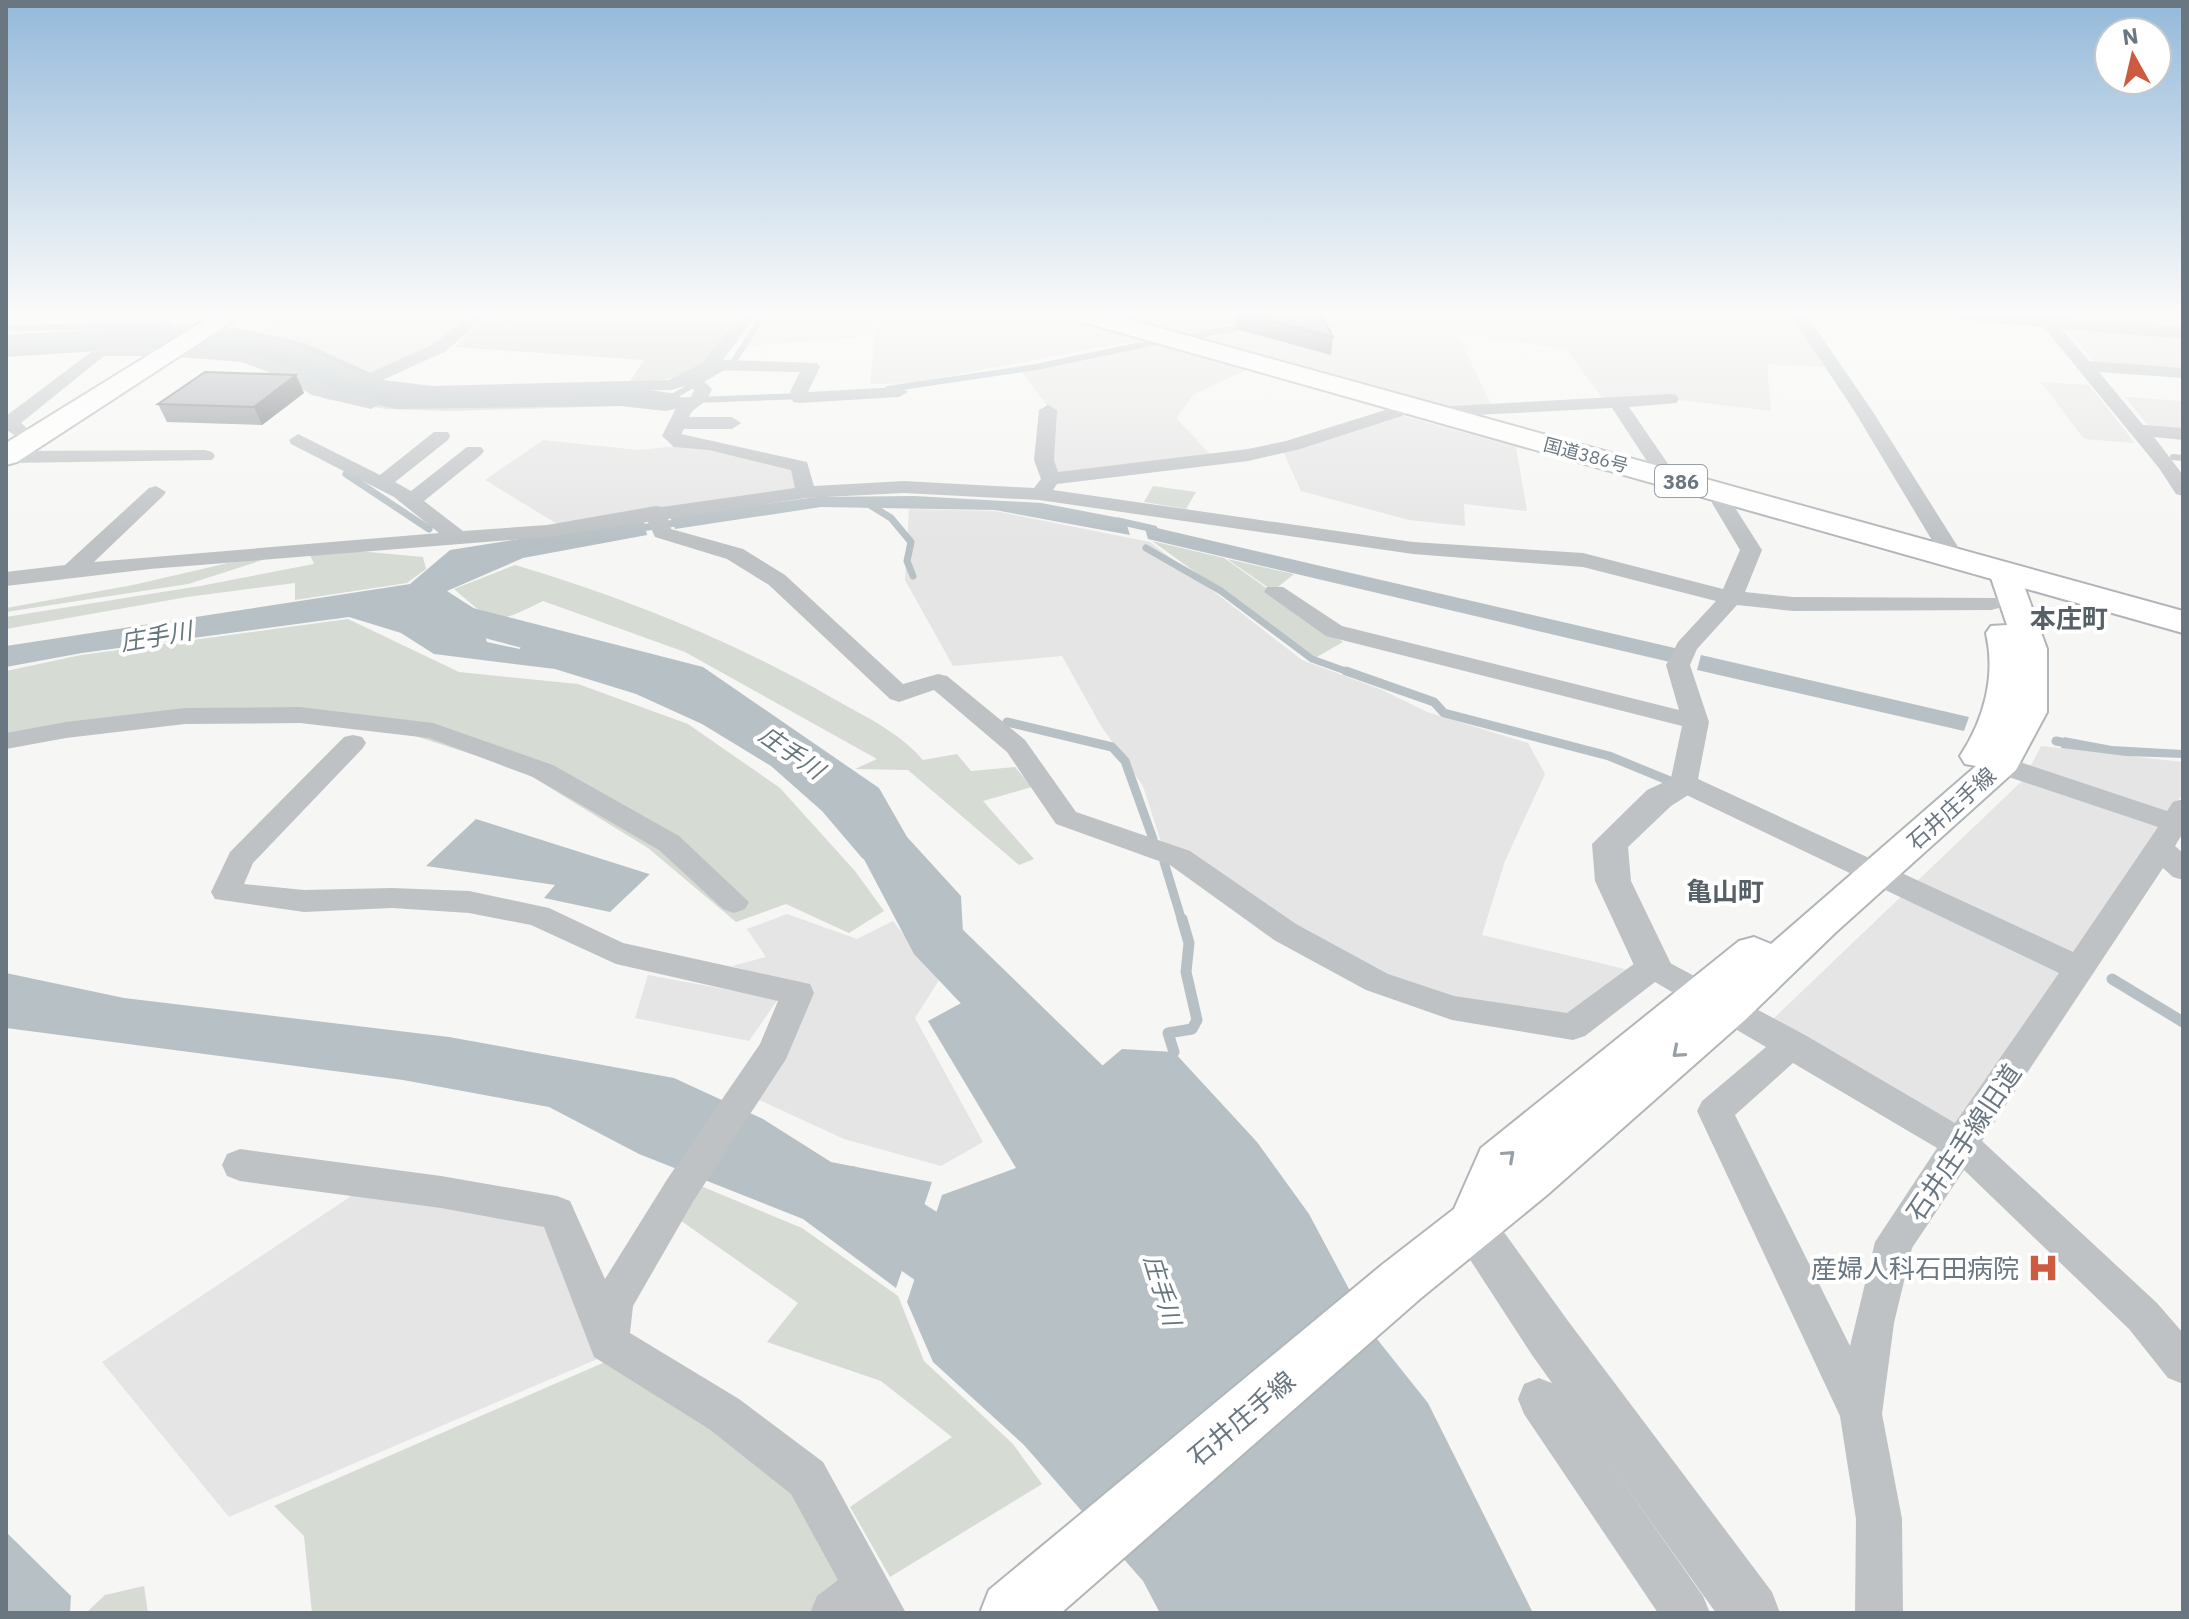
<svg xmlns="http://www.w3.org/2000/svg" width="2189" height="1619" font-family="'IBM Plex Sans','Noto Sans JP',sans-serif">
<rect width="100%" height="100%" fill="#f6f6f4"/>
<!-- built -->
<g fill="#e4e5e4">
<polygon points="283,314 478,314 456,337 373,375 298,343 259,332"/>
<polygon points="768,314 874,314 871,336 747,346"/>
<polygon points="877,314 1045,314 1137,340 914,383 870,384"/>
<polygon points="1109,314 1269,314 1272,318 1179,334"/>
<polygon points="1378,314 1548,314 1617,320 1615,314 1790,314 1827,367 1767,364 1771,411 1672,399 1605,402 1566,349 1457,332 1492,407 1451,408 1193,337 1292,319"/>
<polygon points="2053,314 2183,314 2183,328 2054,316"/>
<polygon points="2066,329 2183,339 2183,371 2096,364"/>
<polygon points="1151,343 1247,370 1194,394 1176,418 1213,457 1055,474 1051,411 1021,371"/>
<polygon points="2041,382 2089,385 2135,443 2084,439"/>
<polygon points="2125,397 2183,401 2183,432 2152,430"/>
<polygon points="1400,415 1516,447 1527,511 1464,504 1465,526 1409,520 1301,491 1283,451"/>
<polygon points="543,440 638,450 678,446 707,448 792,467 797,490 559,525 485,480"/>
<polygon points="909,509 995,511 1150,542 1302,660 1382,690 1427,712 1528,743 1545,774 1505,861 1482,935 1629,970 1568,1019 1461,1003 1378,979 1161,842 1143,786 1101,726 1062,656 953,666 905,580"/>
<polygon points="2041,746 2183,762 2183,793 1959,1132 1771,1021 2024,779"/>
<polygon points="787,914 857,939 893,921 939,980 915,1018 983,1142 941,1166 844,1139 757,1099 812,991 732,966 766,957 747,929"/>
<polygon points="648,975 778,999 749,1041 635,1018"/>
<polygon points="365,1187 551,1217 609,1354 229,1517 102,1362"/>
</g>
<!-- green -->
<g fill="#d6dbd4">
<path d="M489,314H738C701,370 697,379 629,383L644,360L455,347Z"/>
<polygon points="205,347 251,355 303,370 328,387 384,400 438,403 619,400 655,405 448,411 386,409 325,399 282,375 228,358 191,355"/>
<polygon points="1153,486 1196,492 1186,509 1144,502"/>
<polygon points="1152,541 1224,558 1343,642 1315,658"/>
<polygon points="357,551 423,557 426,569 407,583 295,600 295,583 187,597 6,629 6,617 200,586 314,564 310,555"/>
<polygon points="269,558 188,584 6,612 6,608 133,585 228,563"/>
<polygon points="1227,559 1294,574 1273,591"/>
<path d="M515,565C626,598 733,641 834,699C866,717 899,732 923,760L957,754L971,771L1015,767L1032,787L983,801L1034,859L1019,865L908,770L855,769L877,759L685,652L543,601C492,626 496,625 454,589Z"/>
<polygon points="348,619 459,672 578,684 688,724 780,788 855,871 884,911 849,933 786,904 736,922 648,848 521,770 415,736 298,721 182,721 6,746 6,671 81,655"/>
<polygon points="696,1184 802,1228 898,1296 924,1361 1013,1444 1042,1484 890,1577 850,1507 952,1437 881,1381 767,1342 798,1303 677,1218"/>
<polygon points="605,1362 793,1482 848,1586 814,1613 312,1613 304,1536 274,1506"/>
<polygon points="144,1586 148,1613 86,1613 105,1595"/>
</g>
<!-- water -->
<g fill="#b7c1c5">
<polygon points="914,496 1041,503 1125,519 1130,535 995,510 821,507 675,529 670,517 816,497"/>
<polygon points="634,521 644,521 647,535 523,558 447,591 475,609 487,642 520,649 530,626 664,681 724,713 908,838 961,896 964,951 915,931 923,894 862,858 822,811 771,766 702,724 636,694 555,669 434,654 401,633 349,617 82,653 6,667 6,646 410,584 450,550"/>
<polygon points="1144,525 1679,649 1674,663 1148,539"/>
<polygon points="1701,655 1969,717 1964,731 1697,670"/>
<polygon points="2064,737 2112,746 2183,750 2183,758 2126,756 2061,748"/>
<polygon points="476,819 649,874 650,874 610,912 544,898 555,885 426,866"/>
<polygon points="6,973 124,998 449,1037 674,1078 763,1119 831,1162 932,1182 896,1288 803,1219 639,1154 549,1107 403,1080 6,1028"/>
<polygon points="976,995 995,1025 1056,1082 1096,1071 1122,1049 1174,1052 1257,1142 1309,1214 1373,1334 1428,1403 1533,1613 1160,1613 1143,1581 1024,1445 933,1362 907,1302 942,1195 1016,1168 928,1021"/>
<polygon points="6,1532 71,1596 70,1613 6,1613"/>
</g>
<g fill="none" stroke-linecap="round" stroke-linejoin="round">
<!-- stream-far3 -->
<g stroke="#b7c1c5" stroke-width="6">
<polyline points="6,328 170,325"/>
<polyline points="234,330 304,346 368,375"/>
<polyline points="1180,338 1248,326"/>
<polyline points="888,389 1036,367 1165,340"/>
<polyline points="669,399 734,361 764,314"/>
<polyline points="666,401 802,396"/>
<polyline points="2173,457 2183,458"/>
</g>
<!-- stream-far2 -->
<g stroke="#b7c1c5" stroke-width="7">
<polyline points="346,474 429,529"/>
<polyline points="865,502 891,518 911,542 907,561 913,576"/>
<polyline points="1118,521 1154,529"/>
<polyline points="634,529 682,522"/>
<polyline points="1146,548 1221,591 1312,659 1351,673"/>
</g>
<!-- stream-far1 -->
<g stroke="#b7c1c5" stroke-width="9">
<polyline points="1346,671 1434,702 1444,713 1609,756 1670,781"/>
<polyline points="1007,722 1112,747 1125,761 1153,839"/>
<polyline points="2056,741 2072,744"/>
<polyline points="1164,862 1182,921"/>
</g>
<!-- stream -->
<g stroke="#b7c1c5" stroke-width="11">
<polyline points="2112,979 2183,1022"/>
<polyline points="1174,1052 1168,1033 1192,1029 1197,1020 1186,972 1189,943 1182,919"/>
</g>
<!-- river -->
<g fill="#b7c1c5" fill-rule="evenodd">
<polygon points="144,330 217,334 309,355 364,381 396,389 620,386 678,394 683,401 678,408 666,411 620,406 396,409 341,396 298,372 217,354 144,348 6,357 6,337"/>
<polygon points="410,592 703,667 879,788 957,924 1133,1095 1151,1137 1141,1157 1116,1166 1091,1157 1079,1128 914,954 838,810 669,687 394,614 388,605 394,596"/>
<polygon points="853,1166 879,1175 1012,1260 1023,1285 1012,1310 985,1320 958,1310 827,1219 817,1197 827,1175"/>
</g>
<defs>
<path id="secondary" d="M2004,563L2015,566L2019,572L2047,649V712L2016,770L1836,932L1745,1020L1547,1195L1421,1298L1061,1613H980L989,1590L1383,1264L1454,1209L1481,1148L1739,941L1754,937L1771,944L1976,766L1965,764L1960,756C1984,720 1996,676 1986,633L1991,626L2007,625L1989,572L1993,566Z"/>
<g id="trunk">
<polygon points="215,314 244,314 17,462 6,465 6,443"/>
<polygon points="1069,314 1109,314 2183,611 2183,633 1072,319"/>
</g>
</defs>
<!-- secondary casing -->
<use href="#secondary" stroke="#b1b6b9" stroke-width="4"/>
<!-- trunk casing -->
<use href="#trunk" stroke="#b2b5b8" stroke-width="4"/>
<!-- minor -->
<g fill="#bec2c5" fill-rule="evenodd">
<path d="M471,314H488L446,351L383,380L433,386L669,380L702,363L741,314H757L723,360L817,363L820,367L808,392L899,387L908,392L899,397L799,403L793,402L790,392L800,372L713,370L701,378L712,389C705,408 695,404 689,417H732L741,423L732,429H684L681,434L807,462L814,486L904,481L1034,488L1041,479L1034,460L1039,410L1048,405L1057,410L1054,460L1058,472L1248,449L1286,441L1411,402L1420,407L1417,411L1300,449L1248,461L1057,484L1053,490L1413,542L1583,553L1723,589L1740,550L1712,503L1718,489L1725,487L1735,493L1732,503L1762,550L1745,592L1793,597L1999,598L2002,603L1999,608L1991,610L1793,611L1737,605L1697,649L1690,665L1709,722L1698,779L2073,952L2158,827L1991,771L1988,765L1991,759L2001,757L2011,759L2167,811L2173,802L2183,799V833L2175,846L2183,853V880L2173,877L2163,868L1982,1141L2157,1303L2183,1333V1384L2168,1378L2129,1329L1964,1170L1912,1248L1894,1323L1882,1414L1902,1519L1903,1613H1855L1856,1519L1840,1416L1697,1111L1702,1101L1766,1047L1655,982L1585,1036L1573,1040L1452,1020L1366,990L1274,940L1170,865L1056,824L1007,752L934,690L899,702L890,699L769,585L727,559L655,537L648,522L547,537L150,569L6,586V572L65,565L149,488L156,486L166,492L163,496L94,562L439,533L394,497L291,444L289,440L298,434L380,475L434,432H448L450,436L448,440L395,482L411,491L467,447H481L484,451L481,455L424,501L463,531L547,525L656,506L662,507L795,488L791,470L709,450L674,447L662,436L678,404L691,397L694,390L688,385L671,390L433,396L390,392L359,385L275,349L201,333L199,330L207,325L286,341L365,375L434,344ZM904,493L1039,500L1413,554L1583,567L1716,601L1678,642L1666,665L1679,710L1342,626L1283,587H1267L1264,592L1326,636L1682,726L1670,783L1674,789L2059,973L1955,1123L1805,1035L1653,954L1642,958L1567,1013L1454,996L1388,974L1296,924L1190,851L1076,812L1025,740L947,676L938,674L903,684L785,575L743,549L671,529L668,519L806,498ZM1793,1063L1937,1148L1875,1242L1850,1346L1735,1115Z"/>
<polygon points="1790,314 1806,314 1873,412 1958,547 1959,556 1956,561 1948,563 1937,556 1936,547 1855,412"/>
<polygon points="2033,314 2049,314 2089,361 2183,368 2183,378 2099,372 2143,425 2183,428 2183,440 2154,437 2183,475 2183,496 2176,494 2159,468"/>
<polygon points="187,324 193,326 193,332 6,345 6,335"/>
<polygon points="99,346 151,346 159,351 151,356 104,356 21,423 30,431 28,435 14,435 6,429 6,416"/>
<polygon points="171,347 250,353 296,370 324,387 377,400 380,404 371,409 312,395 284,378 242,362 165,356 163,352"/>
<polygon points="1670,394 1676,395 1679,399 1676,403 1629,407 1677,477 1667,483 1660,481 1612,408 1455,416 1441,420 1432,415 1435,411 1453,406"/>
<polygon points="205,450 212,452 215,456 212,460 6,463 6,451"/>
<polygon points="300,707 433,723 553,765 679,836 749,902 745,909 734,913 723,909 659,850 533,777 429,738 300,723 185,724 66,738 6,749 6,733 66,722 185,708"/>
<polygon points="353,735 362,737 366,743 362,749 253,863 244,884 304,890 392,888 469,891 549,908 623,943 810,984 814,993 786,1059 694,1200 633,1306 630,1333 739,1399 823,1462 906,1613 810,1613 817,1596 838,1580 791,1494 709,1429 594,1357 544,1227 441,1208 240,1181 227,1176 222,1165 227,1154 240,1149 441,1176 557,1196 570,1201 605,1279 668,1178 760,1044 778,1001 616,964 531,925 469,913 392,908 304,912 215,899 211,892 230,852 344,737"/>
<polygon points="1539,1378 1554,1384 1703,1596 1710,1613 1658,1613 1524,1414 1518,1399 1524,1384"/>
</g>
<!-- tertiary -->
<g fill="#bec2c5" fill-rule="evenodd">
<polygon points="1950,314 2028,314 2183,327 2183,339 1959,320"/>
<polygon points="1684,773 1696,776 1701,783 1696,790 1671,806 1628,847 1631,881 1672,966 1667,976 1653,980 1639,976 1595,881 1592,844 1647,790"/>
<polygon points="1472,1204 1488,1210 1568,1321 1772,1592 1780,1613 1716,1613 1532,1355 1456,1238 1449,1224 1456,1210"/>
</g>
<!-- secondary -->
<use href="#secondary" fill="#fff" fill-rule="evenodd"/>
<!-- trunk -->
<use href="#trunk" fill="#fff" fill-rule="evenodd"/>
</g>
<!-- wall -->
<g fill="#8f9599">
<polygon points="1237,314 1321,314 1333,337 1331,355 1236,329"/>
<polygon points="296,375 304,393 262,425 167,422 158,404"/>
</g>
<!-- shaded-wall -->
<polygon fill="#74797d" points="296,375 304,393 262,425 254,407"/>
<!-- building -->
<g fill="#a6adb2" stroke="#74797d" stroke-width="2">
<polygon points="1246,314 1321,314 1333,337"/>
<polygon points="205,372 296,375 254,407 158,404"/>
</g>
<!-- one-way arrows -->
<defs><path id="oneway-chevron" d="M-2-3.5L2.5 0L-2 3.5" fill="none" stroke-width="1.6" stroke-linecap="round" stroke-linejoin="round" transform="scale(2)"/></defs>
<g stroke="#97a0a7">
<use href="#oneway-chevron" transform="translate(1678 1052) rotate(139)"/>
<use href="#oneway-chevron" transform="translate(1509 1156) rotate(-42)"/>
</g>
<!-- sky -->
<linearGradient id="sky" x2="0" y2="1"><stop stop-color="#94b9da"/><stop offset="0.58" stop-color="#fbfbfa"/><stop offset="1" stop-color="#fbfbfa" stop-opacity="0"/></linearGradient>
<rect width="2189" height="541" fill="url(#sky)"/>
<!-- icons -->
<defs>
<symbol id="hospital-bare" viewBox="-9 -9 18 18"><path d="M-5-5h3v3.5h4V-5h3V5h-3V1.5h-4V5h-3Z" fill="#cc5b3f" stroke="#fff" stroke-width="2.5" paint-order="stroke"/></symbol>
</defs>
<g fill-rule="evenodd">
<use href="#hospital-bare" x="2021" y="1246" width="44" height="44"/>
</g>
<g text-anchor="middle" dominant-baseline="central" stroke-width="8" stroke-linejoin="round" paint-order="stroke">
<!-- far-street labels -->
<g font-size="18" fill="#6a7781" stroke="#fff">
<text transform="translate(1586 455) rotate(15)">国道386号</text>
</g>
<!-- shield labels -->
<rect fill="#fff" stroke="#97a0a7" stroke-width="2" x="1655" y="465" width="52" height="32" rx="6"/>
<g font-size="20" font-weight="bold" fill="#6a7781">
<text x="1681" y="481">386</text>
</g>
<!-- street labels -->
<g font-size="22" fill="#6a7781" stroke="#fff">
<text transform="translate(1951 808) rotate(-42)">石井庄手線</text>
</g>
<!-- water labels -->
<g font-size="24" font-style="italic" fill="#65777d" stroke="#fff">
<text transform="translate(156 636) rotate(-10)">庄手川</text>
<text transform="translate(792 752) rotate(35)">庄手川</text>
<text transform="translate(1163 1290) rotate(73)">庄手川</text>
</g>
<!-- quarter labels -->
<g font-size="26" font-weight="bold" fill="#566067" stroke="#fff">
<text x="2069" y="618">本庄町</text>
<text x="1725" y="891">亀山町</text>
</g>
<!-- near-street labels -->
<g font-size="26" fill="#6a7781" stroke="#fff">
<text transform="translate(1963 1142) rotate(-56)">石井庄手線旧道</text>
<text transform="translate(1241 1418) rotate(-40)">石井庄手線</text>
</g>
<!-- near-poi labels -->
<g font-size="26" fill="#6a7781" stroke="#fff" text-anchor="end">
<text x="2019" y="1268">産婦人科石田病院</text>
</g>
</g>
<!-- border -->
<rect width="2189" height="1619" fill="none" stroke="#6a7781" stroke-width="16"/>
<!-- north arrow -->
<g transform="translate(2133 56) rotate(352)"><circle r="38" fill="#ffffff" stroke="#c3c9cd" stroke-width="2"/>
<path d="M0-6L14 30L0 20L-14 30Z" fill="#cc5b3f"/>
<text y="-12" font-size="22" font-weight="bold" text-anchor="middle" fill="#6a7781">N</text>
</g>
</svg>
